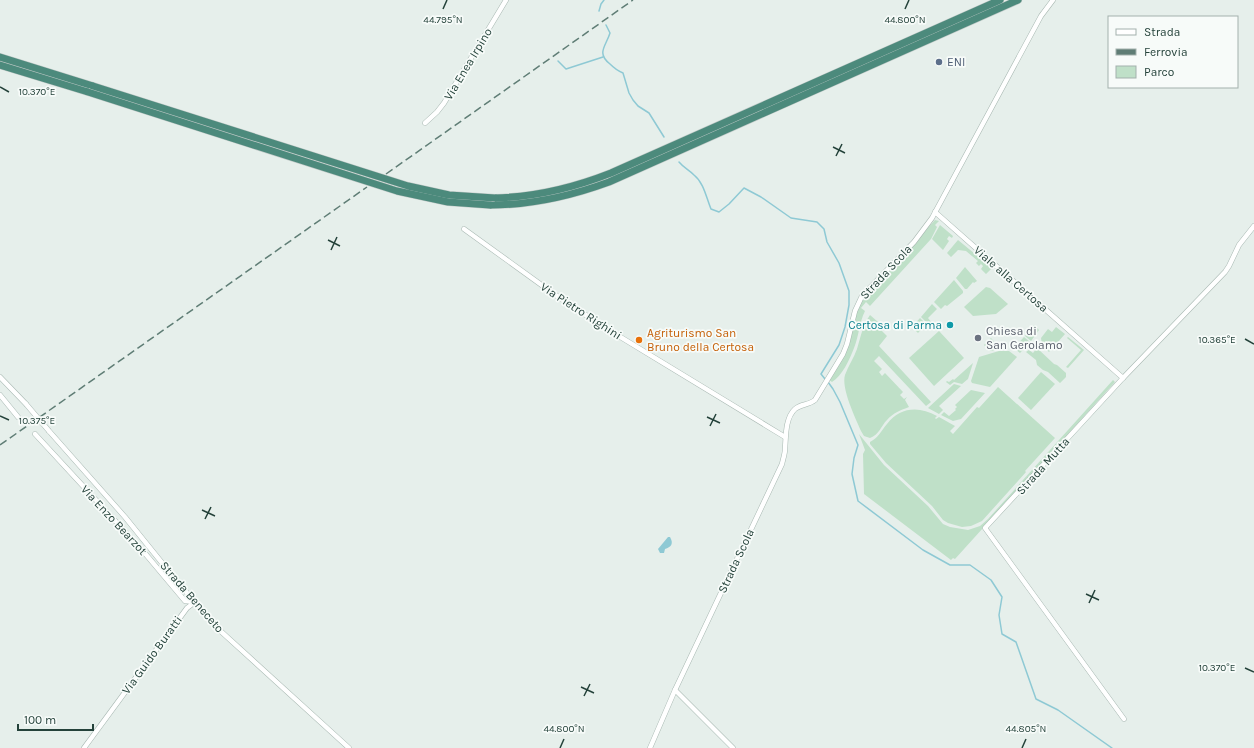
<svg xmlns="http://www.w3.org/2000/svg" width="1254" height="748" font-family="Karla,sans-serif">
<rect width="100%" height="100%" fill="#e6efeb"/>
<!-- green -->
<g fill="#bfe0c8">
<path d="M935,220L939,221L935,225L937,227L931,239L870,306L866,302L861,308L865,311C859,323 859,336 854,348C850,359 842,376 832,382L829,380L845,353L856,312L864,296Z"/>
<polygon points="940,225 953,236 952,238 949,236 947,239 949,241 943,250 932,239"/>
<polygon points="958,240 992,268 986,274 981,269 983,266 981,264 979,266 976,263 978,261 966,251 958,250 951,257 947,253"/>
<polygon points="965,267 977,281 974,283 973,282 967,289 965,289 956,278"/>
<polygon points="954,280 963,291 963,293 947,306 945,305 941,309 934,302"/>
<polygon points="986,287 990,288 1008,304 996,314 973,316 964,307"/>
<polygon points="932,304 937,309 928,318 932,323 929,325 921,317"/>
<path d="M870,315L878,322L875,324L887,336L879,346L931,402L926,406L879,356L874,361L882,369L879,372L882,376L885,373L903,392L900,395L904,399L907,397L905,400L909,407C901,410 893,413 887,420C881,426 879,435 870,438L864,436L861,431C855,417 841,388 845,375C848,366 854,358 857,349C861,336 862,327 870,315Z"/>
<polygon points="920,318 926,324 918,333 912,327"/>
<polygon points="1034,325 1039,330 1031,341 1025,336"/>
<polygon points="1056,327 1065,334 1049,352 1042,345 1041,338 1048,329 1052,332"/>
<polygon points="939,331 964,358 934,386 909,358"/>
<polygon points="1024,337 1030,342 1020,353 1014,348"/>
<polygon points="1068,337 1084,350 1068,368 1066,367 1081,350 1067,338"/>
<polygon points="991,338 1000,349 990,351 984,345"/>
<polygon points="1037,348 1054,364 1057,365 1066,373 1066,377 1060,383 1048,372 1043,370 1037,365 1036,360 1026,352 1029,350 1033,353"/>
<polygon points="999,351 1009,351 1017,357 990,387 972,383 971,381 979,357"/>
<polygon points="973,363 968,379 962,384 954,382 950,385 946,382 947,381 949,382 953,379 954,380"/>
<polygon points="1041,372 1055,384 1031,410 1018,398"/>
<polygon points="1113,380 1115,382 955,559 953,558 951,560 864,494 863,454 865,450 859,434 884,465 928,506 943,524 950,527 968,530 980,526 988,519"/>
<polygon points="954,384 961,386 939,406 943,410 939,414 928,408"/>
<path d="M998,387L1055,438L1025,471L1026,472L982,521L971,526L962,527L948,523L943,520L932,506L886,463L870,444V442C878,438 881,431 887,424C900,407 919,406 937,416L935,418L936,419L939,417L955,426L950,431L953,434L977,407L979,408Z"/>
<polygon points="971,390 985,393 961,419 953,421 941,415 944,412 949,416 956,410 955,409 957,407 955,405"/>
</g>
<!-- water -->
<path fill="#8ec9d4" d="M668,537H670C674,544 671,547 665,549L664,553H660L658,549Z"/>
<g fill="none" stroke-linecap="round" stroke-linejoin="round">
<!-- stream -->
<g stroke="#8ec9d4" stroke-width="1.5">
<polyline points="599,11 601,4 604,0"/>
<path d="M606,25L610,33C606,46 596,53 610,64C614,68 618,71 623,73L629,93L633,100L638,106L649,113L664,137"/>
<polyline points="558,61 566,69 603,57"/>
<path d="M679,162C684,168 689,170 694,175C704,183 706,197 711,209L719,212L729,204L744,188L761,197L791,218L817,222L824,229L827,242L839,263L849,291V305L845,327L839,345L821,374L825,379"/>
<polyline points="828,382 833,389 840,402 858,445 854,458 852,474 858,501 923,550 950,565 970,565 991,580 1002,597 999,615 1002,634 1016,642 1036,699 1058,710 1112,748"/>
</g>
<defs>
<g id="minor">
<polyline points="425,123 437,112 444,103 506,0"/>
<polyline points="935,212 1123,378"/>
<polyline points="464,229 554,294 604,327 785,437"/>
<polyline points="0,377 26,404"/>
<polyline points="0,395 18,417"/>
<polyline points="49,431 125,517 171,574 215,626 349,748"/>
<polyline points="35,434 143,551 185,601 195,602"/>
<polyline points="1124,719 985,528 1123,378 1225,272 1229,266 1239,245 1254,226"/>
<polyline points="84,748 187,608 195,602"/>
<polyline points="650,748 675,690"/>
<path d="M733,748L675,690L782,464C783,459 785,454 785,449C786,437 785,418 795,409C801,404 809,405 815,400L843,354L847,344L855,311L862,296L914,242L932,218L1041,16L1053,0"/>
</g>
<g id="trunk">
<polyline points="0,57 93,86"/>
<polyline points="0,65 88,92"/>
<path d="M495,198C535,197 573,188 611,173L1000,0"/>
<path d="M490,205C532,205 571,196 609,182L1018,0"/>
</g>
</defs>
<!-- minor casing -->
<use href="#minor" stroke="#a8b8b2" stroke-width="5.5"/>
<!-- trunk casing -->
<use href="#trunk" stroke="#c2cac8" stroke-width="8"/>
<!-- minor -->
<use href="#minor" stroke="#fff" stroke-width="4.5"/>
<!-- trunk -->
<use href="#trunk" stroke="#4c8a7c" stroke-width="7"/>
<!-- rail -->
<g stroke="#5f7d75" stroke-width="1.5" stroke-dasharray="8 4" stroke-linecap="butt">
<polyline points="386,174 633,0"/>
<polyline points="0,445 367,187"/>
</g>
<defs>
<polyline id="minor-bridge" points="26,404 49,431"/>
<g id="trunk-bridge">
<polyline points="93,86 408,186 449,195 495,198"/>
<polyline points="88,92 397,191 448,202 490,205"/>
</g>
</defs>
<!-- minor-bridge casing -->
<use href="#minor-bridge" stroke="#a8b8b2" stroke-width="5.5" stroke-linecap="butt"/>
<!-- trunk-bridge casing -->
<use href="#trunk-bridge" stroke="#c2cac8" stroke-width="8" stroke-linecap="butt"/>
<!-- minor-bridge -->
<use href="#minor-bridge" stroke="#fff" stroke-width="4.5"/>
<!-- trunk-bridge -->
<use href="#trunk-bridge" stroke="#4c8a7c" stroke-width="7"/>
</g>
<!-- ticks -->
<path fill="none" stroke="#24423a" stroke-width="1.5" d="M443,9L447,0M905,9L909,0M0,87L9,92M833,147L845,153M836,156L842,144M328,240L340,246M331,250L337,237M1245,339L1254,344M0,416L9,420M707,417L720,423M710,426L716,414M202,510L215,516M205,519L211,507M1086,594L1099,600M1089,603L1095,590M1245,668L1254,672M581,687L594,693M584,696L590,684M560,748L564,739M1022,748L1026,739"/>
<!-- markers -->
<circle fill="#5c6f8a" stroke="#f7fbf9" stroke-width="1.5" cx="939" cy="62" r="4"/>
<circle fill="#0f9aa8" stroke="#f7fbf9" stroke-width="1.5" cx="950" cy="325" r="4"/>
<circle fill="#6b7280" stroke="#f7fbf9" stroke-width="1.5" cx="978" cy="338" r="4"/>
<circle fill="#e8710a" stroke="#f7fbf9" stroke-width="1.5" cx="639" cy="340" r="4"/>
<g text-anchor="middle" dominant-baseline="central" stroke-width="3.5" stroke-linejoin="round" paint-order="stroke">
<!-- service labels -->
<g font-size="12" fill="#4e5e75" stroke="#f7fbf9" text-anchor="start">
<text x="947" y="62">ENI</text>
</g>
<!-- street labels -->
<g font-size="12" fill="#24423a" stroke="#f7fbf9">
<text transform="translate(468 64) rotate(-59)">Via Enea Irpino</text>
<text transform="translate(886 272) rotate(-47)">Strada Scola</text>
<text transform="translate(1011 279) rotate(41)">Viale alla Certosa</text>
<text transform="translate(581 311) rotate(33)">Via Pietro Righini</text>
<text transform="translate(1043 466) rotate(-48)">Strada Mutta</text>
<text transform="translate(114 520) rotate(47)">Via Enzo Bearzot</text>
<text transform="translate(736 561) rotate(-65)">Strada Scola</text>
<text transform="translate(192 597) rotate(49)">Strada Beneceto</text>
<text transform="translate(152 655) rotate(-54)">Via Guido Buratti</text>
</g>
<!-- culture labels -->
<g font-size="12" fill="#0d838f" stroke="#f7fbf9" text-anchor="end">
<text x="942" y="325">Certosa di Parma</text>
</g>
<!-- worship labels -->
<g font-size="12" fill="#5b616d" stroke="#f7fbf9" text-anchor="start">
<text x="986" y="331">Chiesa di<tspan x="986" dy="14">San Gerolamo</tspan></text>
</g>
<!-- food labels -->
<g font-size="12" fill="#c56008" stroke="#f7fbf9" text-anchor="start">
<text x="647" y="333">Agriturismo San<tspan x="647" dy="14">Bruno della Certosa</tspan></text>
</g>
</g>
<g font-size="10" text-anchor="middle" fill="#24423a" stroke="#f7fbf9" stroke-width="3.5" stroke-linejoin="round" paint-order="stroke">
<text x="443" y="23">44.795°N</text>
<text x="905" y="23">44.800°N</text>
<text x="37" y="95">10.370°E</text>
<text x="1217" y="343">10.365°E</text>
<text x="37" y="424">10.375°E</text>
<text x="1217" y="671">10.370°E</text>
<text x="564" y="732">44.800°N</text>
<text x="1026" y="732">44.805°N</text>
</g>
<!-- legend -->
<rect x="1108" y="16" width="130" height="72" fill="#f7fbf9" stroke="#a3b1ad"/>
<rect x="1116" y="29" width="20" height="6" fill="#ffffff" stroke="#a3b1ad"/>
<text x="1144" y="36" font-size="12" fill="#24423a">Strada</text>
<rect x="1116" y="49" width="20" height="6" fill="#5f7d75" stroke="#a3b1ad"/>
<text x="1144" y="56" font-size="12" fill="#24423a">Ferrovia</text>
<rect x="1116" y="66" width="20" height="12" fill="#bfe0c8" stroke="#a3b1ad"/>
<text x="1144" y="76" font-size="12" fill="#24423a">Parco</text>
<!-- scale -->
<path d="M18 724v6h75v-6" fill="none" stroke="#24423a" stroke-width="2"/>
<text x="24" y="724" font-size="12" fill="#24423a" stroke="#f7fbf9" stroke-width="3" paint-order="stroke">100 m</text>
</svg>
